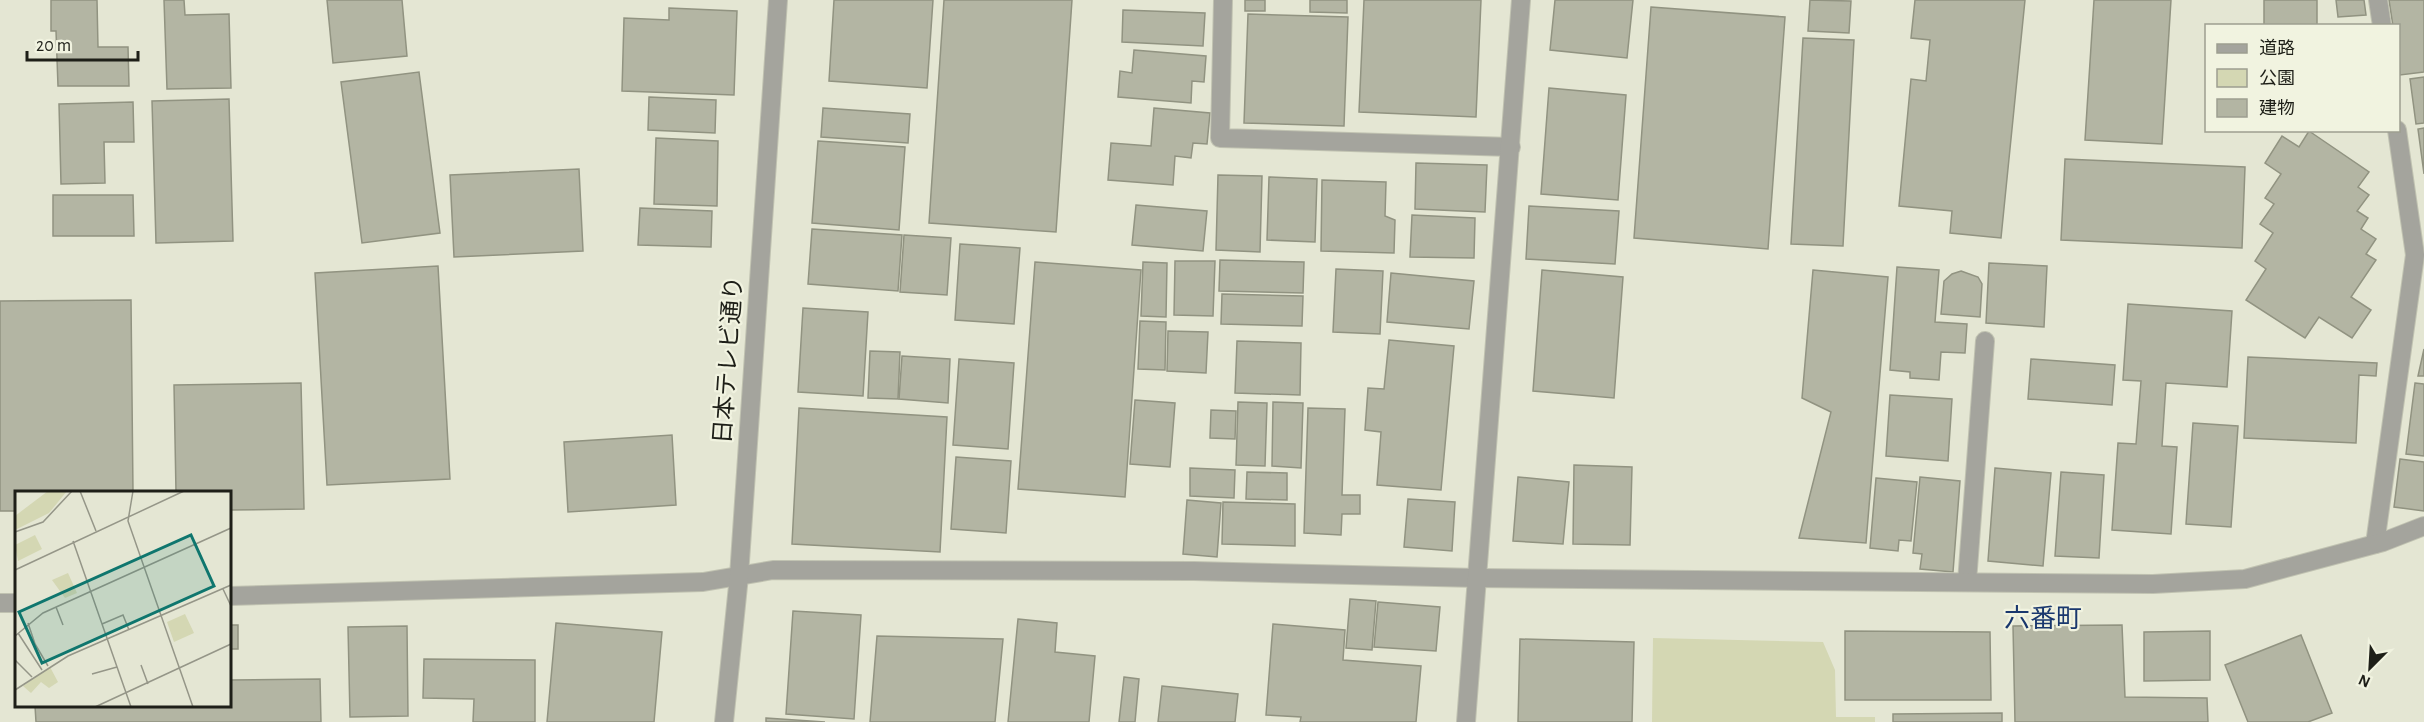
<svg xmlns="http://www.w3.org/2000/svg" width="2424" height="722" font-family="'Alegreya Sans','Noto Sans JP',sans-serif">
<rect width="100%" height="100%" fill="#e4e6d3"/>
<!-- green -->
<polygon fill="#d4d7b3" points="1653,638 1823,642 1835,670 1836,717 1875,717 1875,722 1652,722"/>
<!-- building -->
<g fill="#b3b5a3" stroke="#919381" stroke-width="1.5">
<polygon points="51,0 97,0 98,47 128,47 129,86 58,86 56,31 51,31"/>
<polygon points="164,0 184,0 185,15 229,14 231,88 167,89"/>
<polygon points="327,0 402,0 407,56 333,63"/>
<polygon points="834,0 933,0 927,88 829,81"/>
<polygon points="944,0 1072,0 1056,232 929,223"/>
<rect x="1245" y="0" width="20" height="11"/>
<polygon points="1310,0 1347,0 1347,13 1310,12"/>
<polygon points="1364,0 1481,0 1476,117 1359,112"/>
<polygon points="1555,0 1633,0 1627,58 1550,50"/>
<polygon points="1810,0 1851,1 1849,33 1808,31"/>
<polygon points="1915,0 2025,0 2001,238 1950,233 1952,211 1899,206 1911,79 1926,81 1930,40 1911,38"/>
<polygon points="2094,0 2171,0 2162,144 2085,140"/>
<rect x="2264" y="0" width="53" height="26"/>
<polygon points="2336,0 2364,0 2366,15 2338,17"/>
<polygon points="2389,0 2424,0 2424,72 2400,75 2398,26 2393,26"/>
<polygon points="1651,7 1785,17 1768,249 1634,238"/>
<polygon points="669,8 737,11 734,95 622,91 624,18 669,20"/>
<polygon points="1123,10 1205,13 1203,46 1122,42"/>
<polygon points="1248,14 1348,17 1344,126 1244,123"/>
<polygon points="1803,38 1854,40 1843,246 1791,244"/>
<polygon points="1134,50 1206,56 1204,82 1192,81 1191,103 1118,97 1120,71 1132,73"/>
<polygon points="419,72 440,233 362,243 341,82"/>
<polygon points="2424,77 2424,123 2416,124 2410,79"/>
<polygon points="1549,88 1626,95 1618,200 1541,194"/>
<polygon points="649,97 716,100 715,133 648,130"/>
<polygon points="229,99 233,241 156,243 152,101"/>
<polygon points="133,102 134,142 104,142 105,183 61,184 59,104"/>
<polygon points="823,108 910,114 908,143 821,137"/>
<polygon points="1154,108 1210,113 1207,144 1193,143 1191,158 1175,156 1173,185 1108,180 1111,143 1151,146"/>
<polygon points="2424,128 2424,174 2418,129"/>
<polygon points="2309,131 2369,172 2358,187 2369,195 2357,211 2368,218 2361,229 2376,239 2366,254 2376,260 2351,297 2371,310 2352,338 2319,317 2305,338 2246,300 2266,269 2255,261 2273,233 2260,224 2274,204 2265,198 2281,174 2265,163 2282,136 2299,147"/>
<polygon points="656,138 718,141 717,206 654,204"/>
<polygon points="818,141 905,147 899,230 812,223"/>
<polygon points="2065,159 2245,167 2242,248 2061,240"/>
<polygon points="1416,163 1487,165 1485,212 1415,209"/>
<polygon points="579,169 583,251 454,257 450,175"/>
<polygon points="1218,175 1262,176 1260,252 1216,250"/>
<polygon points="1269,177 1317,179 1315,242 1267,240"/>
<polygon points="1322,180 1386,182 1385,216 1395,220 1394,253 1321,251"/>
<polygon points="53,195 133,195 134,236 53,236"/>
<polygon points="1136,205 1207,211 1203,251 1132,245"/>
<polygon points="1529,206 1619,211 1615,264 1526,259"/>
<polygon points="640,208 712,211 711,247 638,245"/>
<polygon points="1412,215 1475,218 1474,258 1410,257"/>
<polygon points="812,229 902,235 898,291 808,284"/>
<polygon points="904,235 951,238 947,295 900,292"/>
<polygon points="960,244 1020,248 1014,324 955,320"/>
<polygon points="1220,260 1304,262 1303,293 1219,291"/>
<polygon points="1175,261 1215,261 1213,316 1174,315"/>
<polygon points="1035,262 1141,270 1125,497 1018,489"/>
<polygon points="1143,262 1167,263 1166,317 1141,316"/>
<polygon points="1989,263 2047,266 2044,327 1986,323"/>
<polygon points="438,266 450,479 327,485 315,273"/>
<polygon points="1897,267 1939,270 1935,322 1967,324 1965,353 1941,352 1939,380 1910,378 1910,372 1890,370"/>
<polygon points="1336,269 1383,271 1380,334 1333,332"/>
<polygon points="1542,270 1623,277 1614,398 1533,391"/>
<polygon points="1813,270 1888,277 1866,543 1799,538 1831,412 1802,398"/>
<polygon points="1961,271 1978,277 1982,284 1980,317 1941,314 1944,281 1952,274"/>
<polygon points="1391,273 1474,281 1469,329 1387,322"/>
<polygon points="1222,294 1303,296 1302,326 1221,324"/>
<polygon points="131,300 133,492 16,492 16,511 0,511 0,301"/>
<polygon points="2128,304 2232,311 2227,387 2166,383 2162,446 2177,447 2171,534 2112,530 2118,443 2136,444 2141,381 2123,380"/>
<polygon points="803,308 868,312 863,396 798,392"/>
<polygon points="1140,321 1166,322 1165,370 1138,369"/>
<polygon points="1168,331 1208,332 1206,373 1167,371"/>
<polygon points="1389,340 1454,346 1441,490 1377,485 1381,432 1365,430 1368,388 1384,389"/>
<polygon points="1237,341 1301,343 1300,395 1235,393"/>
<polygon points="2424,349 2424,376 2418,376"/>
<polygon points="870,351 900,352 898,399 868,398"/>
<polygon points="902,356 950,359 948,403 899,399"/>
<polygon points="2248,357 2377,363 2376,376 2359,375 2356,443 2244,438"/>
<polygon points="959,359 1014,363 1008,449 953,445"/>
<polygon points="2031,359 2115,365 2112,405 2028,399"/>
<polygon points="301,383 304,509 230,510 230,492 176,492 174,385"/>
<polygon points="2415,383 2424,384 2424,456 2406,454"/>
<polygon points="1890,395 1952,399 1948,461 1886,456"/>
<polygon points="1135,400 1175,403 1170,467 1130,464"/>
<polygon points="1238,402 1267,403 1265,466 1236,465"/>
<polygon points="1273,402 1303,403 1301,468 1272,466"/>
<polygon points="799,408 947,417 940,552 792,544"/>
<polygon points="1308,408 1345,409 1342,495 1360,495 1360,514 1342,514 1341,535 1304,533"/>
<polygon points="1211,410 1236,411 1235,439 1210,438"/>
<polygon points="2193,423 2238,426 2231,527 2186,524"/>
<polygon points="672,435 676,505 568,512 564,442"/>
<polygon points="956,457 1011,461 1006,533 951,529"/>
<polygon points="2400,459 2424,462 2424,511 2394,507"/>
<polygon points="1574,465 1632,467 1630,545 1573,544"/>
<polygon points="1190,468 1235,470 1234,498 1190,496"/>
<polygon points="1995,468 2051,473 2043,566 1988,561"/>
<polygon points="1247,472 1287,473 1287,500 1246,499"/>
<polygon points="2061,472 2104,475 2099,558 2055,556"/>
<polygon points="1518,477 1569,482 1563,544 1513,541"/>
<polygon points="1920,477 1960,481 1953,572 1920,569 1922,554 1913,553"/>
<polygon points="1876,478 1917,482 1911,541 1899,540 1898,551 1870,548"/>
<polygon points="1408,499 1455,502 1452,551 1404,547"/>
<polygon points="1187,500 1221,503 1217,557 1183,554"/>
<polygon points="1223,502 1295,504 1295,546 1222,544"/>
<polygon points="1350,599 1376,601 1372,650 1346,648"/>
<polygon points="1378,602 1440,607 1436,651 1374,647"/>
<polygon points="793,611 861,615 854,719 786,714"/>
<polygon points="1018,619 1057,623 1055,652 1095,656 1089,722 1008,722"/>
<polygon points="556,623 662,632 654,722 547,722"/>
<polygon points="1273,624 1345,630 1343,660 1421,666 1416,722 1300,722 1301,717 1266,715"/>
<rect x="230" y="625" width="8" height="24"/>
<polygon points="2122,625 2125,697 2207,698 2208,722 2015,722 2013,626"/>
<polygon points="407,626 408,716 350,717 348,627"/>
<polygon points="1845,631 1990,632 1991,700 1845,700"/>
<polygon points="2210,631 2210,680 2144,681 2144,632"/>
<polygon points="2301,635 2332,713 2308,722 2248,722 2225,665"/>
<polygon points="877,636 1003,639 995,722 870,722"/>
<polygon points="1520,639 1634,642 1632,722 1518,722"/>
<polygon points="424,659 535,660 535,722 473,722 474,699 423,698"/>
<polygon points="1124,677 1139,679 1135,722 1119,722"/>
<polygon points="320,679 321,722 36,722 35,706 230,706 230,680"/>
<polygon points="1162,686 1238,694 1235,722 1158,722"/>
<polygon points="2002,713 2002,722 1893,722 1893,714"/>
<polygon points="766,718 825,722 766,722"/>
</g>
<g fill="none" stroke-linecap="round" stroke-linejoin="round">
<defs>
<g id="service">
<polyline points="1223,0 1220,138 1511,147"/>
<polyline points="2378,0 2382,26"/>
<polyline points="2375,544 2415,255 2397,130"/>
<polyline points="1967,582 1985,341"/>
</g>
<g id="minor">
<polyline points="230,596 703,582 773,570 1194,571 1477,578 2153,584 2245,579 2383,542 2424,526"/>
<polyline points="0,603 16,603"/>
<polyline points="1466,722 1521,0"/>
</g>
<polyline id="tertiary" points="724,722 739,576 778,0"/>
</defs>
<!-- service casing -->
<use href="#service" stroke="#c0c2b1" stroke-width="20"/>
<!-- minor casing -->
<use href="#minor" stroke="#c0c2b1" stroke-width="20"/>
<!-- tertiary casing -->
<use href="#tertiary" stroke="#c0c2b1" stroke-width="20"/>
<!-- service -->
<use href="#service" stroke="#a4a49d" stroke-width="18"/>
<!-- minor -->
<use href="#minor" stroke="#a4a49d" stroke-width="18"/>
<!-- tertiary -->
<use href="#tertiary" stroke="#a4a49d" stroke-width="18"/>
</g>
<g text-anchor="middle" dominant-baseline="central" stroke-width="4.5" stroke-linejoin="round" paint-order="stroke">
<!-- street labels -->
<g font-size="24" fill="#1e1f18" stroke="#f1f3e0">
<text transform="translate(729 360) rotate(-86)">日本テレビ通り</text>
</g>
<!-- neighbourhood labels -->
<g font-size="26" fill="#19376d" stroke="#f1f3e0">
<text x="2043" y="619">六番町</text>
</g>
</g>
<!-- overview -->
<g transform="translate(15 491)">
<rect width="216" height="216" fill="#e4e6d3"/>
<path d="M33,0H52L34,22L0,39V25ZM20,44L27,58L3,70L0,54ZM53,82L62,102L50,107L37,89ZM170,123L179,142L159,151L152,131ZM35,176L43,191L34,197L26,191L16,202L8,195Z" fill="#d4d7b3"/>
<path fill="none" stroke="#959688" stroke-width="1.5" d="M65,0L81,40M118,0L113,30L178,216M0,41L28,31L57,0M58,50L116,216M0,79L169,0M208,98L216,115M41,116L48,134M13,132L20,153L33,175M87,133L108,124L114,139M3,142L27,179M0,145L28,122L216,37M0,169L17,186M126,174L133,193M77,183L102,176M0,199L53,165L216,94M80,216L216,153"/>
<path fill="#0f766e" fill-opacity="0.15" stroke="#0f766e" stroke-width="3" d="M176,44L199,95L27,172L4,121Z"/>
<rect width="216" height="216" fill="none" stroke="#1e1f18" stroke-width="3"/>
</g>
<!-- legend -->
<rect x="2205" y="24" width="195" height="108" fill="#f1f3e0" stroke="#9d9e90" stroke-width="1.5"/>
<rect x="2217" y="44" width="30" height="9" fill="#a4a49d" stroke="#9d9e90" stroke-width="1.5"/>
<text x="2259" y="54" font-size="18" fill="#1e1f18">道路</text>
<rect x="2217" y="69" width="30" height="18" fill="#d4d7b3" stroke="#9d9e90" stroke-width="1.5"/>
<text x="2259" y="84" font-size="18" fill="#1e1f18">公園</text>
<rect x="2217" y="99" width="30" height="18" fill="#b3b5a3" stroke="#9d9e90" stroke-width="1.5"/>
<text x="2259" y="114" font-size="18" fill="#1e1f18">建物</text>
<!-- north arrow -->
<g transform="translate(2370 668) rotate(204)" stroke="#f1f3e0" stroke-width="4.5" paint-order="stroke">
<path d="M0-4.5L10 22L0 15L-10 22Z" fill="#1e1f18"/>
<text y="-9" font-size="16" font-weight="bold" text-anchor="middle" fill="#1e1f18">N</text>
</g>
<!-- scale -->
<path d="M27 51v9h111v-9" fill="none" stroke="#1e1f18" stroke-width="3"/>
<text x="36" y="51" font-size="18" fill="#1e1f18" stroke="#f1f3e0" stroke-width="4.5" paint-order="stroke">20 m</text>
</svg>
